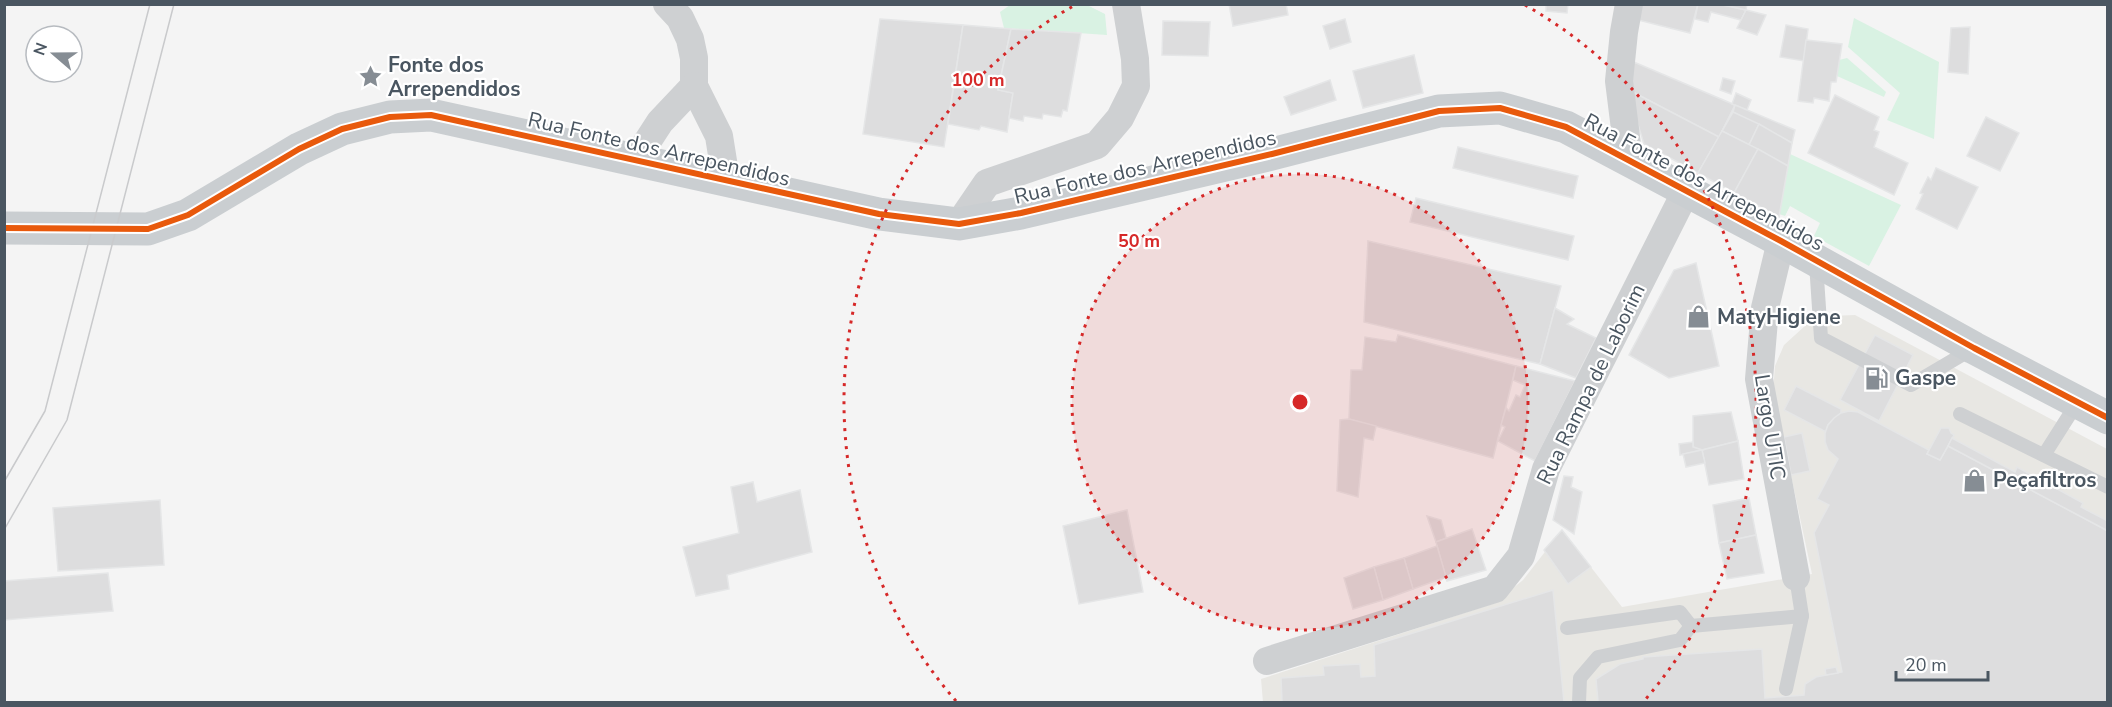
<svg xmlns="http://www.w3.org/2000/svg" width="2112" height="707" font-family="'Nunito Sans',sans-serif">
<rect width="100%" height="100%" fill="#f4f4f4"/>
<!-- commercial -->
<polygon fill="#e8e7e3" points="1855,315 2107,449 2107,702 1263,702 1261,679 1495,603 1523,580 1562,530 1622,607 1812,574 1773,391 1775,366 1784,345 1806,325 1830,316"/>
<!-- green -->
<g fill="#d9f2e3">
<polygon points="1010,5 1087,5 1105,14 1107,35 1004,28 1000,12"/>
<polygon points="1854,18 1939,62 1934,139 1887,120 1900,93 1848,47"/>
<polygon points="1847,58 1886,92 1884,97 1837,76 1839,60"/>
<polygon points="1790,154 1901,205 1869,266 1814,236 1820,223 1790,206 1785,216 1779,214"/>
</g>
<!-- building -->
<g fill="#ddddde" stroke="#e5e6e7" stroke-width="1.5">
<polygon points="1229,4 1286,4 1288,15 1233,26"/>
<polygon points="1546,4 1568,4 1567,13 1546,11"/>
<polygon points="1636,4 1698,4 1690,33 1634,19"/>
<polygon points="1698,4 1718,4 1746,10 1741,20 1711,12 1708,22 1695,19"/>
<polygon points="1720,4 1747,4 1746,10"/>
<polygon points="1746,10 1766,15 1757,35 1737,28"/>
<polygon points="880,19 963,25 944,147 863,134"/>
<polygon points="1345,19 1351,42 1330,49 1323,26"/>
<polygon points="1163,21 1210,22 1208,56 1162,55"/>
<polygon points="963,25 1011,29 998,90 1013,93 1007,132 981,126 979,130 948,124"/>
<polygon points="1786,25 1808,29 1804,61 1780,57"/>
<polygon points="1970,27 1968,74 1948,72 1951,28"/>
<polygon points="1011,29 1081,33 1067,111 1063,110 1061,117 1043,114 1042,119 1024,116 1023,121 1009,118 1013,93 998,90"/>
<polygon points="1806,40 1842,44 1836,82 1831,82 1829,101 1814,98 1813,103 1798,101"/>
<polygon points="1414,55 1423,93 1363,108 1353,71"/>
<polygon points="1629,60 1735,105 1719,137 1627,89"/>
<polygon points="1723,78 1735,81 1731,94 1720,90"/>
<polygon points="1330,80 1336,100 1291,115 1284,97"/>
<polygon points="1627,89 1719,137 1698,173 1644,144"/>
<polygon points="1736,93 1751,100 1747,110 1732,104"/>
<polygon points="1835,95 1879,117 1874,130 1879,132 1874,147 1908,163 1894,195 1808,153"/>
<polygon points="1735,105 1795,130 1792,143 1733,112"/>
<polygon points="1733,112 1759,124 1749,145 1722,131"/>
<polygon points="1986,117 2019,133 2000,171 1967,156"/>
<polygon points="1759,124 1792,143 1788,166 1749,145"/>
<polygon points="1722,131 1758,149 1734,193 1698,173"/>
<polygon points="1458,147 1578,176 1573,198 1453,168"/>
<polygon points="1758,149 1788,166 1779,217 1734,193"/>
<polygon points="1936,168 1978,187 1957,229 1916,209 1923,194 1920,193 1928,177 1931,180"/>
<polygon points="1416,198 1574,236 1568,260 1410,222"/>
<polygon points="1368,241 1561,286 1540,364 1364,322"/>
<polygon points="1696,263 1719,366 1669,378 1629,355 1674,270"/>
<polygon points="1555,308 1574,319 1567,324 1596,338 1576,378 1540,364"/>
<polygon points="1398,335 1516,366 1493,458 1349,419 1351,370 1362,370 1365,337 1396,342"/>
<polygon points="1875,335 1913,355 1879,421 1840,400"/>
<polygon points="1516,366 1575,381 1535,461 1498,441 1505,427 1501,425 1506,408 1509,411 1516,395 1520,397 1525,385 1513,380"/>
<polygon points="1796,386 1841,409 1841,413 1828,425 1826,432 1784,410"/>
<polygon points="1849,411 1858,412 1929,450 1927,454 1940,460 1948,446 2108,531 2108,702 1598,702 1596,679 1620,664 1643,659 1643,657 1762,649 1765,698 1804,695 1805,684 1816,677 1842,672 1814,533 1829,505 1817,499 1838,459 1828,450 1825,442 1825,433 1828,425 1834,418 1841,413"/>
<polygon points="1731,412 1738,441 1702,450 1693,447 1693,416"/>
<polygon points="1349,419 1376,426 1373,440 1364,438 1358,497 1337,491 1340,420"/>
<polygon points="1941,428 1949,428 1951,433 1954,435 1940,460 1927,454"/>
<polygon points="1802,433 1810,471 1791,475 1784,437"/>
<polygon points="1952,438 2015,472 2017,467 2083,503 2081,507 2108,521 2108,531 1948,446"/>
<polygon points="1738,441 1744,479 1709,485 1702,450"/>
<polygon points="1693,442 1693,447 1702,450 1680,455 1679,444"/>
<polygon points="1702,450 1705,463 1686,467 1683,454"/>
<polygon points="1564,476 1573,477 1571,487 1582,492 1574,534 1553,520"/>
<polygon points="753,482 757,502 800,490 812,552 727,575 729,589 696,596 683,547 739,533 731,487"/>
<polygon points="1749,498 1756,535 1719,543 1713,505"/>
<polygon points="160,500 164,565 58,571 53,508"/>
<polygon points="1127,510 1143,592 1079,604 1063,526"/>
<polygon points="1427,516 1441,520 1446,538 1436,542"/>
<polygon points="1472,529 1486,570 1447,581 1436,542"/>
<polygon points="1562,530 1591,567 1568,584 1544,550"/>
<polygon points="1756,535 1764,573 1727,579 1719,543"/>
<polygon points="1437,546 1446,577 1413,589 1404,558"/>
<polygon points="1404,558 1413,589 1383,600 1374,567"/>
<polygon points="1374,567 1383,600 1353,609 1344,578"/>
<polygon points="108,573 113,611 4,620 4,581"/>
<polygon points="1553,590 1564,702 1282,702 1281,678 1324,675 1323,666 1360,664 1361,677 1375,676 1374,645"/>
<polygon points="1836,667 1838,673 1826,675 1825,669"/>
</g>
<g fill="none" stroke-linecap="round" stroke-linejoin="round">
<!-- lane -->
<g stroke="#ced0d2" stroke-width="14">
<polyline points="1816,263 1821,338 1911,385 1972,349"/>
<polyline points="1960,414 2108,487"/>
<polyline points="2044,455 2077,403"/>
<polyline points="1567,628 1680,612 1691,626"/>
<polyline points="1786,689 1802,616"/>
<polyline points="1579,702 1580,678 1598,657 1680,640 1691,626 1802,616 1796,577"/>
</g>
<!-- street -->
<g stroke="#ced0d2" stroke-width="28">
<polyline points="667,4 680,18 690,39 694,58 694,86 719,136 726,180"/>
<polyline points="1629,4 1624,32 1619,81 1629,161"/>
<polyline points="636,159 660,122 694,86"/>
<polyline points="959,224 987,183 1097,145 1120,118 1136,86 1135,59 1126,4"/>
<polyline points="1781,241 1765,308 1759,379 1796,577"/>
<polyline points="1267,661 1495,589 1521,556 1546,469 1686,191"/>
</g>
<!-- primary -->
<polyline stroke="#caced1" stroke-width="33" points="4,228 148,229 188,215 299,149 342,129 390,117 431,115 879,214 959,224 1021,213 1272,154 1439,111 1500,108 1566,127 1781,241 1974,348 2108,418"/>
<!-- tram -->
<g stroke="#c9cacc" stroke-width="1.5">
<polyline points="4,482 45,411 150,4"/>
<polyline points="4,530 67,420 174,4"/>
</g>
<defs>
<polyline id="cycleway" points="4,228 148,229 188,215 299,149 342,129 390,117 431,115 879,214 959,224 1021,213 1272,154 1439,111 1500,108 1566,127 1781,241 1974,348 2108,418"/>
</defs>
<!-- cycleway casing -->
<use href="#cycleway" stroke="#fff" stroke-width="10"/>
<!-- cycleway -->
<use href="#cycleway" stroke="#e8590c" stroke-width="6"/>
</g>
<!-- distance rings -->
<circle cx="1300" cy="402" r="228" fill="#d62828" fill-opacity=".12"/>
<g fill="none" stroke="#d62828" stroke-width="3" stroke-dasharray="3 6">
<circle cx="1300" cy="402" r="228"/>
<path d="M956 701A456 456 0 0 1 1075 5M1525 5A456 456 0 0 1 1644 701"/>
</g>
<!-- icons -->
<defs>
<symbol id="sight-bare" viewBox="-9 -9 18 18"><path d="M0-6L1.8-2.2L6-1.7L2.9 1.2L3.7 5.4L0 3.3L-3.7 5.4L-2.9 1.2L-6-1.7L-1.8-2.2Z" fill="#868d94" stroke="#fff" stroke-width="2.5" paint-order="stroke"/></symbol>
<symbol id="shop-bare" viewBox="-9 -9 18 18"><path d="M-5-2.5h2.3a2.7 3.5 0 0 1 5.4 0H5L5.5 6h-11ZM-1.5-2.5h3a1.5 2.3 0 0 0-3 0Z" fill="#868d94" stroke="#fff" stroke-width="2.5" paint-order="stroke"/></symbol>
<symbol id="fuel-bare" viewBox="-9 -9 18 18"><path d="M-5.5-6h7V0h2V4h1.3V-2.5L3-4.5l.8-.8L6-3V5H2.5V1h-1V6h-7ZM-4.2-4.7v3.2H.2V-4.7Z" fill="#868d94" stroke="#fff" stroke-width="2.5" paint-order="stroke"/></symbol>
</defs>
<g fill-rule="evenodd">
<use href="#sight-bare" x="354" y="60" width="33" height="33"/>
<use href="#shop-bare" x="1682" y="300" width="33" height="33"/>
<use href="#fuel-bare" x="1860" y="362" width="33" height="33"/>
<use href="#shop-bare" x="1958" y="464" width="33" height="33"/>
</g>
<g text-anchor="middle" dominant-baseline="central" stroke-width="4.5" stroke-linejoin="round" paint-order="stroke">
<!-- poi labels -->
<g font-size="21" font-weight="bold" fill="#4a5661" stroke="#fff" text-anchor="start">
<text x="388" y="65">Fonte dos<tspan x="388" dy="24">Arrependidos</tspan></text>
<text x="1717" y="317">MatyHigiene</text>
<text x="1895" y="378">Gaspe</text>
<text x="1993" y="480">Peçafiltros</text>
</g>
<!-- street labels -->
<g font-size="21" fill="#4a5661" stroke="#fff">
<text transform="translate(659 149) rotate(13)">Rua Fonte dos Arrependidos</text>
<text transform="translate(1145 167) rotate(-13)">Rua Fonte dos Arrependidos</text>
<text transform="translate(1704 182) rotate(28)">Rua Fonte dos Arrependidos</text>
<text transform="translate(1591 384) rotate(-64)">Rua Rampa de Laborim</text>
<text transform="translate(1770 427) rotate(81)">Largo UTIC</text>
</g>
</g>
<circle cx="1300" cy="402" r="9" fill="#d62828" stroke="#fff" stroke-width="3"/>
<g font-size="18" text-anchor="middle" font-weight="bold" fill="#d62828" stroke="#fff" stroke-width="4.5" stroke-linejoin="round" paint-order="stroke">
<text x="978" y="86">100 m</text>
<text x="1139" y="247">50 m</text>
</g>
<!-- border -->
<rect width="2112" height="707" fill="none" stroke="#4a5661" stroke-width="12"/>
<!-- north arrow -->
<g transform="translate(54 54) rotate(290)"><circle r="28" fill="#ffffff" stroke="#b7bbc0" stroke-width="1.5"/>
<path d="M0-4.5L10 22L0 15L-10 22Z" fill="#868d94"/>
<text y="-9" font-size="16" font-weight="bold" text-anchor="middle" fill="#4a5661">N</text>
</g>
<!-- scale -->
<path d="M1896 671v9h92v-9" fill="none" stroke="#4a5661" stroke-width="3"/>
<text x="1905" y="671" font-size="18" fill="#4a5661" stroke="#ffffff" stroke-width="4.5" paint-order="stroke">20 m</text>
</svg>
